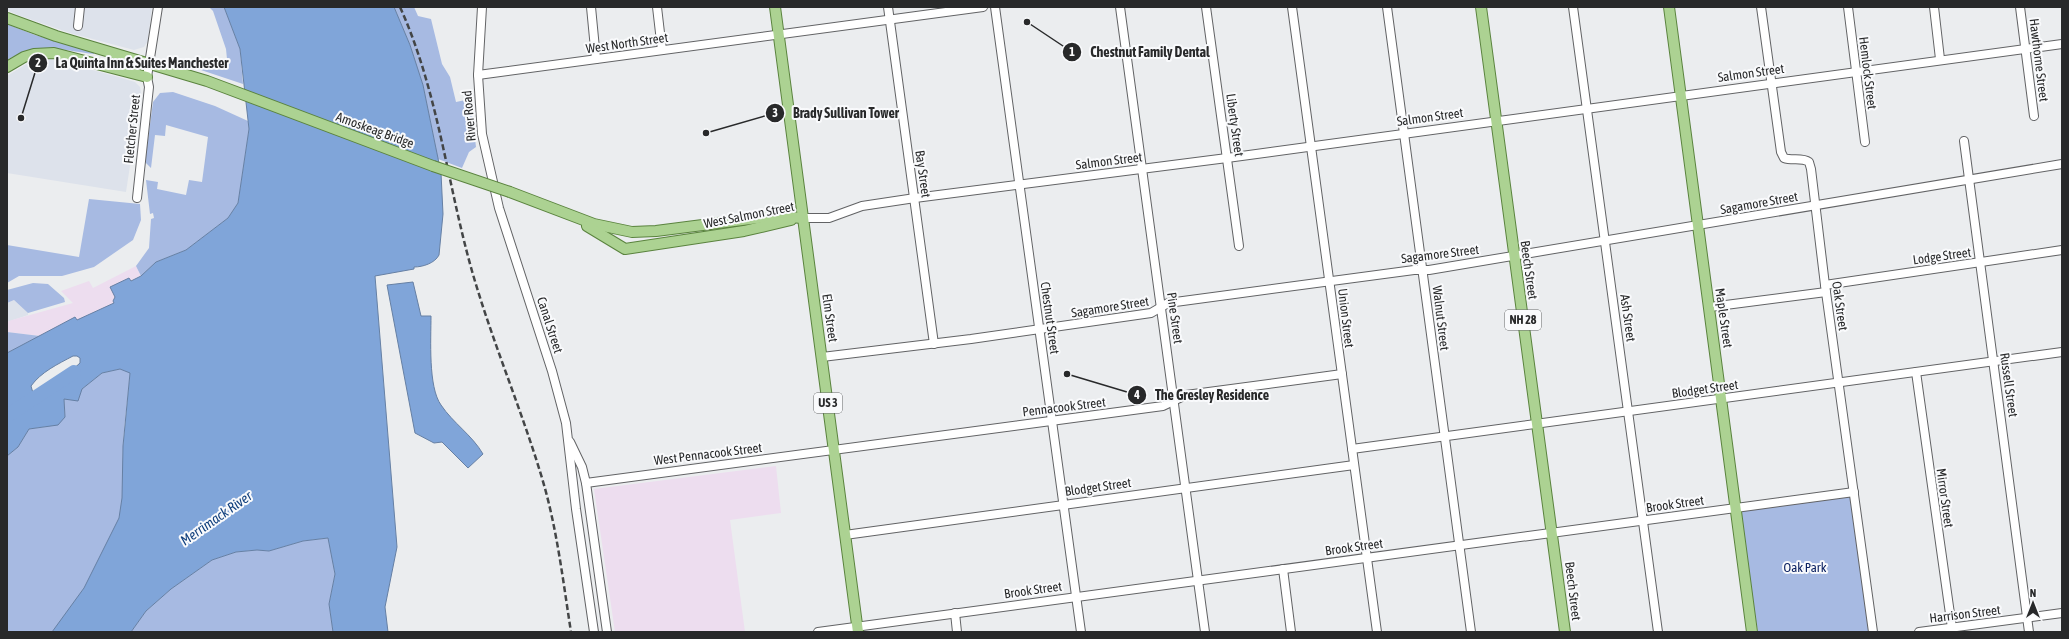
<svg xmlns="http://www.w3.org/2000/svg" width="2069" height="639" font-family="'Asap Condensed',sans-serif">
<rect width="100%" height="100%" fill="#ebedef"/>
<!-- built -->
<g fill="#dde2eb">
<polygon points="7,7 152,7 148,41 144,47 134,50 70,33 18,15 7,10"/>
<polygon points="52,59 122,78 135,82 140,87 141,94 126,192 7,173 7,76 28,63"/>
<polygon points="14,300 28,313 28,315 7,322 7,303"/>
</g>
<!-- industrial -->
<g fill="#edddef">
<polygon points="136,266 141,276 130,281 129,279 111,288 116,297 115,303 139,369 118,379 75,317 40,336 7,332 7,322 12,320 73,303 61,291 89,281 93,288"/>
<polygon points="776,466 781,513 730,520 745,632 615,632 594,489"/>
</g>
<!-- green -->
<g fill="#a7bae2">
<polygon points="209,7 224,7 240,49 243,84 186,65 195,63 210,66 227,59 226,49 213,11"/>
<polygon points="394,7 414,7 418,16 431,19 442,64 450,77 456,102 470,99 476,147 469,152 462,168 438,159 423,85 410,45"/>
<path d="M7,24L35,35L94,52V54C60,50 39,42 7,60Z"/>
<polygon points="173,92 215,106 248,121 249,129 238,203 228,218 186,250 156,262 141,276 136,266 149,248 151,219 154,218 153,213 150,214 146,180 158,182 157,189 186,195 189,180 202,182 208,137 166,125 165,136 155,135 151,168 145,162 153,102 160,93"/>
<polygon points="89,199 140,204 141,220 133,240 94,267 62,276 19,276 7,283 7,245 79,257"/>
<polygon points="33,283 48,284 64,298 65,302 28,313 14,300 7,303 7,290"/>
<polygon points="7,332 40,336 7,353"/>
<path d="M120,369L130,372C128,397 124,423 123,448C122,471 126,496 119,518C111,547 73,611 52,632H7V456L18,447L29,429L44,427L65,417L64,399L82,389L102,373Z"/>
<polygon points="1854,492 1873,632 1758,632 1737,515 1742,506"/>
<polygon points="329,538 335,574 329,604 333,632 131,632 146,611 171,589 212,560 236,552 257,550 269,551 303,541"/>
</g>
<!-- water -->
<g fill="#80a5d9" stroke="#6680a4" fill-rule="evenodd">
<path d="M224,7H394L410,45L423,85L441,173L443,214L439,255C435,263 423,267 414,267V269L375,276L397,547L385,607L388,632H333L329,604L335,574L328,538L303,541L269,551L257,550L236,552L212,560L171,589L146,611L131,632H52L84,588L119,518L122,498L123,446L130,373L120,369L102,373L82,389L78,401L64,399L65,417L58,425L29,429L18,447L7,456V353L75,317L77,320L114,303L113,301L115,297L110,287L129,278L131,281L141,276L156,262L186,250L228,218L238,203L249,129L240,49ZM73,356H77L80,358V363C76,367 72,369 68,373C57,382 49,396 33,393L31,386C41,372 58,364 73,356Z"/>
<path d="M413,282L421,316H431C431,339 428,387 441,405C453,423 472,435 483,454L468,468L442,442L434,443L415,433L387,285Z"/>
</g>
<g fill="none" stroke-linecap="round" stroke-linejoin="round">
<!-- river -->
<polyline stroke="#80a5d9" stroke-width="14" points="7,416 74,372"/>
<defs>
<g id="minor">
<polyline points="482,7 478,75 482,134 499,208 552,371 566,423 576,509 594,632"/>
<polyline points="591,7 596,59"/>
<polyline points="657,7 662,50"/>
<polyline points="888,7 934,344"/>
<polyline points="995,7 1081,632"/>
<polyline points="1120,7 1205,632"/>
<polyline points="1206,7 1239,246"/>
<polyline points="1292,7 1377,632"/>
<polyline points="1387,7 1471,632"/>
<polyline points="1573,7 1658,632"/>
<path d="M1761,7L1781,152L1784,158C1792,161 1802,157 1809,162L1811,169L1825,285L1873,632"/>
<polyline points="1848,7 1865,142"/>
<polyline points="1934,7 1940,59"/>
<polyline points="2020,7 2034,116"/>
<polyline points="78,26 80,7"/>
<polyline points="478,75 983,7"/>
<polyline points="1964,141 2029,632"/>
<polyline points="137,198 149,87 147,77 158,7"/>
<polyline points="803,218 829,218 862,206 915,198 1227,158 2062,44"/>
<polyline points="1825,285 2062,250"/>
<polyline points="1710,307 1826,292"/>
<polyline points="822,357 971,339 1151,313 1168,303 1414,270 1429,270 2062,164"/>
<polyline points="1916,372 1952,628"/>
<polyline points="570,442 582,467 586,483 607,632"/>
<polyline points="1352,449 2062,352"/>
<polyline points="586,483 1163,406 1186,395 1342,374"/>
<polyline points="845,535 1354,465"/>
<polyline points="1283,569 1291,632"/>
<polyline points="955,613 957,632"/>
<polyline points="818,632 1854,492"/>
<polyline points="1919,632 2062,613"/>
</g>
<g id="major">
<polyline points="775,7 858,632"/>
<polyline points="1481,7 1565,632"/>
<polyline points="1669,7 1752,632"/>
<polyline points="7,18 56,36 207,81 433,166"/>
<polyline points="7,67 24,57 34,54 54,53 147,77"/>
<polyline points="510,192 594,224 632,232 656,231 773,216 803,218"/>
<polyline points="587,226 625,249 744,231 791,220"/>
</g>
</defs>
<!-- minor casing -->
<use href="#minor" stroke="#626365" stroke-width="10"/>
<!-- major casing -->
<use href="#major" stroke="#5a833e" stroke-width="12"/>
<!-- minor -->
<use href="#minor" stroke="#fff" stroke-width="8"/>
<!-- major -->
<use href="#major" stroke="#acd292" stroke-width="10"/>
<!-- rail -->
<path stroke="#434546" stroke-width="2.5" stroke-dasharray="6 3" stroke-linecap="butt" d="M400,7C438,91 447,183 472,271C492,341 521,408 542,478C557,528 563,581 571,632"/>
<defs>
<polyline id="major-bridge" points="433,166 510,192"/>
</defs>
<!-- major-bridge casing -->
<use href="#major-bridge" stroke="#5a833e" stroke-width="12" stroke-linecap="butt"/>
<!-- major-bridge -->
<use href="#major-bridge" stroke="#acd292" stroke-width="10"/>
</g>
<g text-anchor="middle" dominant-baseline="central" stroke-width="4" stroke-linejoin="round" paint-order="stroke">
<!-- shield labels -->
<g fill="#f9fafc" stroke="#676869" stroke-width="1">
<rect x="1505" y="310" width="36" height="20" rx="3"/>
<rect x="814" y="393" width="28" height="20" rx="3"/>
</g>
<g font-size="12" font-weight="bold" fill="#28292a">
<text x="1523" y="320">NH 28</text>
<text x="828" y="403">US 3</text>
</g>
<!-- street labels -->
<g font-size="13" fill="#28292a" stroke="#f9fafc">
<text transform="translate(627 43) rotate(-8)">West North Street</text>
<text transform="translate(2039 60) rotate(83)">Hawthorne Street</text>
<text transform="translate(1751 73) rotate(-8)">Salmon Street</text>
<text transform="translate(1868 73) rotate(83)">Hemlock Street</text>
<text transform="translate(469 116) rotate(-95)">River Road</text>
<text transform="translate(1430 117) rotate(-8)">Salmon Street</text>
<text transform="translate(1235 125) rotate(82)">Liberty Street</text>
<text transform="translate(132 129) rotate(-84)">Fletcher Street</text>
<text transform="translate(375 130) rotate(20)">Amoskeag Bridge</text>
<text transform="translate(1109 161) rotate(-7)">Salmon Street</text>
<text transform="translate(923 174) rotate(82)">Bay Street</text>
<text transform="translate(1759 203) rotate(-10)">Sagamore Street</text>
<text transform="translate(749 215) rotate(-11)">West Salmon Street</text>
<text transform="translate(1440 254) rotate(-7)">Sagamore Street</text>
<text transform="translate(1942 256) rotate(-8)">Lodge Street</text>
<text transform="translate(1529 270) rotate(82)">Beech Street</text>
<text transform="translate(1840 306) rotate(82)">Oak Street</text>
<text transform="translate(1110 307) rotate(-9)">Sagamore Street</text>
<text transform="translate(830 318) rotate(82)">Elm Street</text>
<text transform="translate(1050 318) rotate(82)">Chestnut Street</text>
<text transform="translate(1175 318) rotate(82)">Pine Street</text>
<text transform="translate(1346 318) rotate(83)">Union Street</text>
<text transform="translate(1441 318) rotate(83)">Walnut Street</text>
<text transform="translate(1628 318) rotate(82)">Ash Street</text>
<text transform="translate(1724 318) rotate(82)">Maple Street</text>
<text transform="translate(550 325) rotate(72)">Canal Street</text>
<text transform="translate(2009 385) rotate(82)">Russell Street</text>
<text transform="translate(1705 389) rotate(-8)">Blodget Street</text>
<text transform="translate(1064 407) rotate(-7)">Pennacook Street</text>
<text transform="translate(708 454) rotate(-7)">West Pennacook Street</text>
<text transform="translate(1098 487) rotate(-8)">Blodget Street</text>
<text transform="translate(1945 498) rotate(82)">Mirror Street</text>
<text transform="translate(1675 504) rotate(-8)">Brook Street</text>
<text transform="translate(1354 547) rotate(-8)">Brook Street</text>
<text transform="translate(1033 590) rotate(-8)">Brook Street</text>
<text transform="translate(1573 591) rotate(83)">Beech Street</text>
<text transform="translate(1965 614) rotate(-7)">Harrison Street</text>
</g>
<!-- park labels -->
<g font-size="13" fill="#0b2161" stroke="#f9fafc">
<text x="1805" y="567">Oak Park</text>
</g>
<!-- water labels -->
<g font-size="14" font-style="italic" fill="#103f7d" stroke="#f9fafc">
<text transform="translate(216 518) rotate(-35)">Merrimack River</text>
</g>
</g>
<!-- callouts -->
<path fill="none" stroke="#28292a" stroke-width="1.5" d="M1027 22L1072 52M21 118L38 63M706 133L775 113M1067 374L1137 395"/>
<g fill="#28292a" stroke="#f9fafc" stroke-width="1.5">
<circle cx="1027" cy="22" r="4"/>
<circle cx="21" cy="118" r="4"/>
<circle cx="706" cy="133" r="4"/>
<circle cx="1067" cy="374" r="4"/>
<circle cx="1072" cy="52" r="10"/>
<circle cx="38" cy="63" r="10"/>
<circle cx="775" cy="113" r="10"/>
<circle cx="1137" cy="395" r="10"/>
</g>
<g font-size="12" text-anchor="middle" font-weight="bold" fill="#fff">
<text x="1072" y="56">1</text>
<text x="38" y="67">2</text>
<text x="775" y="117">3</text>
<text x="1137" y="399">4</text>
</g>
<g font-size="14" text-anchor="middle" font-weight="bold" fill="#28292a" stroke="#f9fafc" stroke-width="4" stroke-linejoin="round" paint-order="stroke">
<text x="1150" y="57">Chestnut Family Dental</text>
<text x="142" y="68">La Quinta Inn &amp; Suites Manchester</text>
<text x="846" y="118">Brady Sullivan Tower</text>
<text x="1212" y="400">The Gresley Residence</text>
</g>
<!-- border -->
<rect width="2069" height="639" fill="none" stroke="#28292a" stroke-width="16"/>
<!-- north arrow -->
<g transform="translate(2033 603)" stroke="#f9fafc" stroke-width="3" paint-order="stroke">
<path d="M0-3L7 15L0 10L-7 15Z" fill="#28292a"/>
<text y="-6" font-size="11" font-weight="bold" text-anchor="middle" fill="#28292a">N</text>
</g>
</svg>
